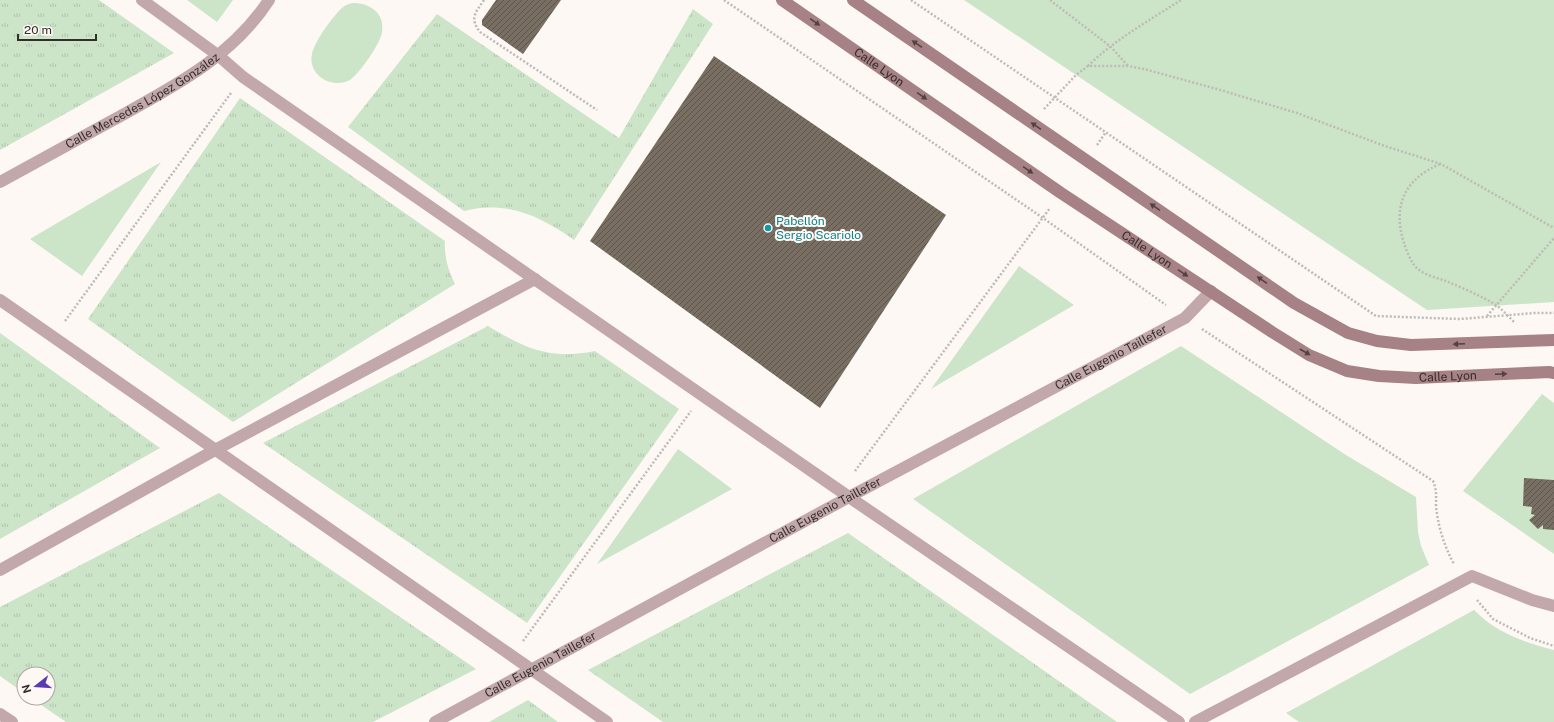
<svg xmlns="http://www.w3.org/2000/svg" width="1554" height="722" font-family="'Public Sans',sans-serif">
<defs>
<pattern id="park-tufts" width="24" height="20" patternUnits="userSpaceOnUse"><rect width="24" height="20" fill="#cce5c9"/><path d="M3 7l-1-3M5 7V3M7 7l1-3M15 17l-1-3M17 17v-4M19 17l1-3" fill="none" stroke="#b0c5ad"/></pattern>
<pattern id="building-hatch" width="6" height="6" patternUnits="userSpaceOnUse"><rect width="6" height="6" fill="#786e62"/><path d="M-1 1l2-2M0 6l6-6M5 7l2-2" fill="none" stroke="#5e564c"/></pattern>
</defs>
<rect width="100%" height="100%" fill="#fdf8f3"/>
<!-- grass -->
<g fill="#cce5c9">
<polygon points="187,0 233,0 217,22"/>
<polygon points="964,0 1554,0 1554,302 1427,310"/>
<path d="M353,3C370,3 385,13 382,32C381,43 359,74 350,80C346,82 342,83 338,83C331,83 325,81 319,76C313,70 310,62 312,54C314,42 333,16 342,8C345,5 349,4 353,3Z"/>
<polygon points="161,162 82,276 30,239"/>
<polygon points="1019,266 1074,305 931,389"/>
<polygon points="1181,346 1346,455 1416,497 1418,532 1421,546 1429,565 1190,694 913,499"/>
<polygon points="1542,394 1554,403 1554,554 1463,491"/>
<polygon points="678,449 732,489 597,564"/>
<path d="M1474,610C1497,633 1523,642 1554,650V722H1299L1286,713Z"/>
</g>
<!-- park -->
<g fill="url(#park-tufts)">
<polygon points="0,0 99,0 174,53 0,150"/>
<path d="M693,9L713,24L574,240C541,216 506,200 464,211L348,127L437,14L619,138Z"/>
<path d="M240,98L445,241C444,257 448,270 455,284L233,422L88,319Z"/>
<path d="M488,326C526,349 550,360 595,351L679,409L527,623L263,443Z"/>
<polygon points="0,333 160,448 0,539"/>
<polygon points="219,493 476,669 373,722 66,722 31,698 48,698 48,674 24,674 24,693 0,676 0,607"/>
<polygon points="848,533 1117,722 663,722 588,670"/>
<polygon points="528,700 558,722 489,722"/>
</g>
<!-- building -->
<g fill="url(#building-hatch)">
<polygon points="496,0 561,0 523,54 482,25 482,20"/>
<polygon points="714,56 946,215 820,408 590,241"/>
<polygon points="1524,478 1554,480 1554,530 1543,529 1543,525 1538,529 1529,520 1535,515 1531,514 1532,507 1523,506"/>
</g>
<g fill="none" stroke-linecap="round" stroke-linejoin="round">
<!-- path -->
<g stroke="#bfbab5" stroke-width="2.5" stroke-dasharray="2 2" stroke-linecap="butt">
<path d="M484,0C476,12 469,18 480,32L597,110"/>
<polyline points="724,0 1043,218 1166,305"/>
<polyline points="911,0 1376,316 1460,319 1535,313 1554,313"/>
<polyline points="1050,0 1111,47 1128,66"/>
<path d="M1088,66C1114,40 1150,20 1181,0"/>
<polyline points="1044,109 1076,75 1088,66 1128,66 1144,69 1217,89 1297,113 1382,145 1441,164 1554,228"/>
<polyline points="1097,145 1106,132"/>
<path d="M1440,164C1405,179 1392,205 1404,243C1406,250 1412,265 1418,269C1425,275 1437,278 1446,281C1462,288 1480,295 1496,305C1502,309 1508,316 1514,322"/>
<polyline points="1487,316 1554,238"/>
<polyline points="65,321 231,93"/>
<path d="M1202,329L1433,481C1437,490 1436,497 1436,506C1438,526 1444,546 1454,564"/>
<polyline points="855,471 1050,208"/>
<polyline points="1477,600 1493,619 1530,638 1554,646"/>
<polyline points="523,641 691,411"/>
</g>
<!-- street -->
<g stroke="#c2a8ab" stroke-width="12">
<polyline points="142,0 219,56 243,77 849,497 1179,722"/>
<path id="s1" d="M0,182C38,161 76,140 115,119C173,87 232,57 269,0"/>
<polyline points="0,300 607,722"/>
<polyline points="0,570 215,450 535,279"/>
<polyline points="0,714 12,722"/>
<path id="s2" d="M435,722L849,497L1185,318L1211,291"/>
<polyline points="1195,722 1472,576 1532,600 1554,606"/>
</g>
<!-- secondary -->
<g stroke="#a68185" stroke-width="12">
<path id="s3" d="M782,0L1061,193L1272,332L1309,355L1347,371L1379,376L1416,378L1549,372L1554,373"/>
<polyline points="853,0 1294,303 1348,333 1377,341 1411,345 1554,340"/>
</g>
</g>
<!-- one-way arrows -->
<defs><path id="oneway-solid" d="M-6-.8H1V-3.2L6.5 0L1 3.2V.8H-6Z"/></defs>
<g fill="#504340">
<use href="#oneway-solid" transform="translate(815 22) rotate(35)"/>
<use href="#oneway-solid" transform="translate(917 44) rotate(-146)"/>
<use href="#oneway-solid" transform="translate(922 96) rotate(35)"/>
<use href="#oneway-solid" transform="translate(1036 126) rotate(-146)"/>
<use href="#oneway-solid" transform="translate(1028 170) rotate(35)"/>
<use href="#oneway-solid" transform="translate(1155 207) rotate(-146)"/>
<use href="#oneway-solid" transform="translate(1183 273) rotate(34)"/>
<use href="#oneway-solid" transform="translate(1262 280) rotate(-146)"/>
<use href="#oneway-solid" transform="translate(1459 344) rotate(178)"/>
<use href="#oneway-solid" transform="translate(1305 352) rotate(30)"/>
<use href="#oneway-solid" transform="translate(1501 374) rotate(-3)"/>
</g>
<!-- markers -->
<circle fill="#0f9aa8" stroke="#fdf8f3" stroke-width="1.5" cx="768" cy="228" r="4"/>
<g text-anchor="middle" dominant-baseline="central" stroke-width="4" stroke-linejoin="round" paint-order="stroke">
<!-- street labels -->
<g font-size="12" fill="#332e29" stroke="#fdf8f3">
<text stroke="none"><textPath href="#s3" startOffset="118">Calle Lyon</textPath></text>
<text stroke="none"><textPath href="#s1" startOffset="164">Calle Mercedes López González</textPath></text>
<text stroke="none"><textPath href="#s3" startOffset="442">Calle Lyon</textPath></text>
<text stroke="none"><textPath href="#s2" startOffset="768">Calle Eugenio Taillefer</textPath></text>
<text stroke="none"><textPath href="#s3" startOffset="778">Calle Lyon</textPath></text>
<text stroke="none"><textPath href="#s2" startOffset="444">Calle Eugenio Taillefer</textPath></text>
<text stroke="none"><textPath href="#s2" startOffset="120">Calle Eugenio Taillefer</textPath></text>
</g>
<!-- culture labels -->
<g font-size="12" fill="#0d838f" stroke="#fdf8f3" text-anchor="start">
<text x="776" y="221">Pabellón<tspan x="776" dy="14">Sergio Scariolo</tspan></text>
</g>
</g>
<!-- north arrow -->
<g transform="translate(36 686) rotate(253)"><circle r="19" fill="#fdf8f3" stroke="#aca7a2"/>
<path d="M0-3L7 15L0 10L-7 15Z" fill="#5a3bb3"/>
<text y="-6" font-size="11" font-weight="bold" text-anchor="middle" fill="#332e29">N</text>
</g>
<!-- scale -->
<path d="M18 34v6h78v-6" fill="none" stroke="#332e29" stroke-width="2"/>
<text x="24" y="34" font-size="12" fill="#332e29" stroke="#fdf8f3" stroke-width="3" paint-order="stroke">20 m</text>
</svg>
